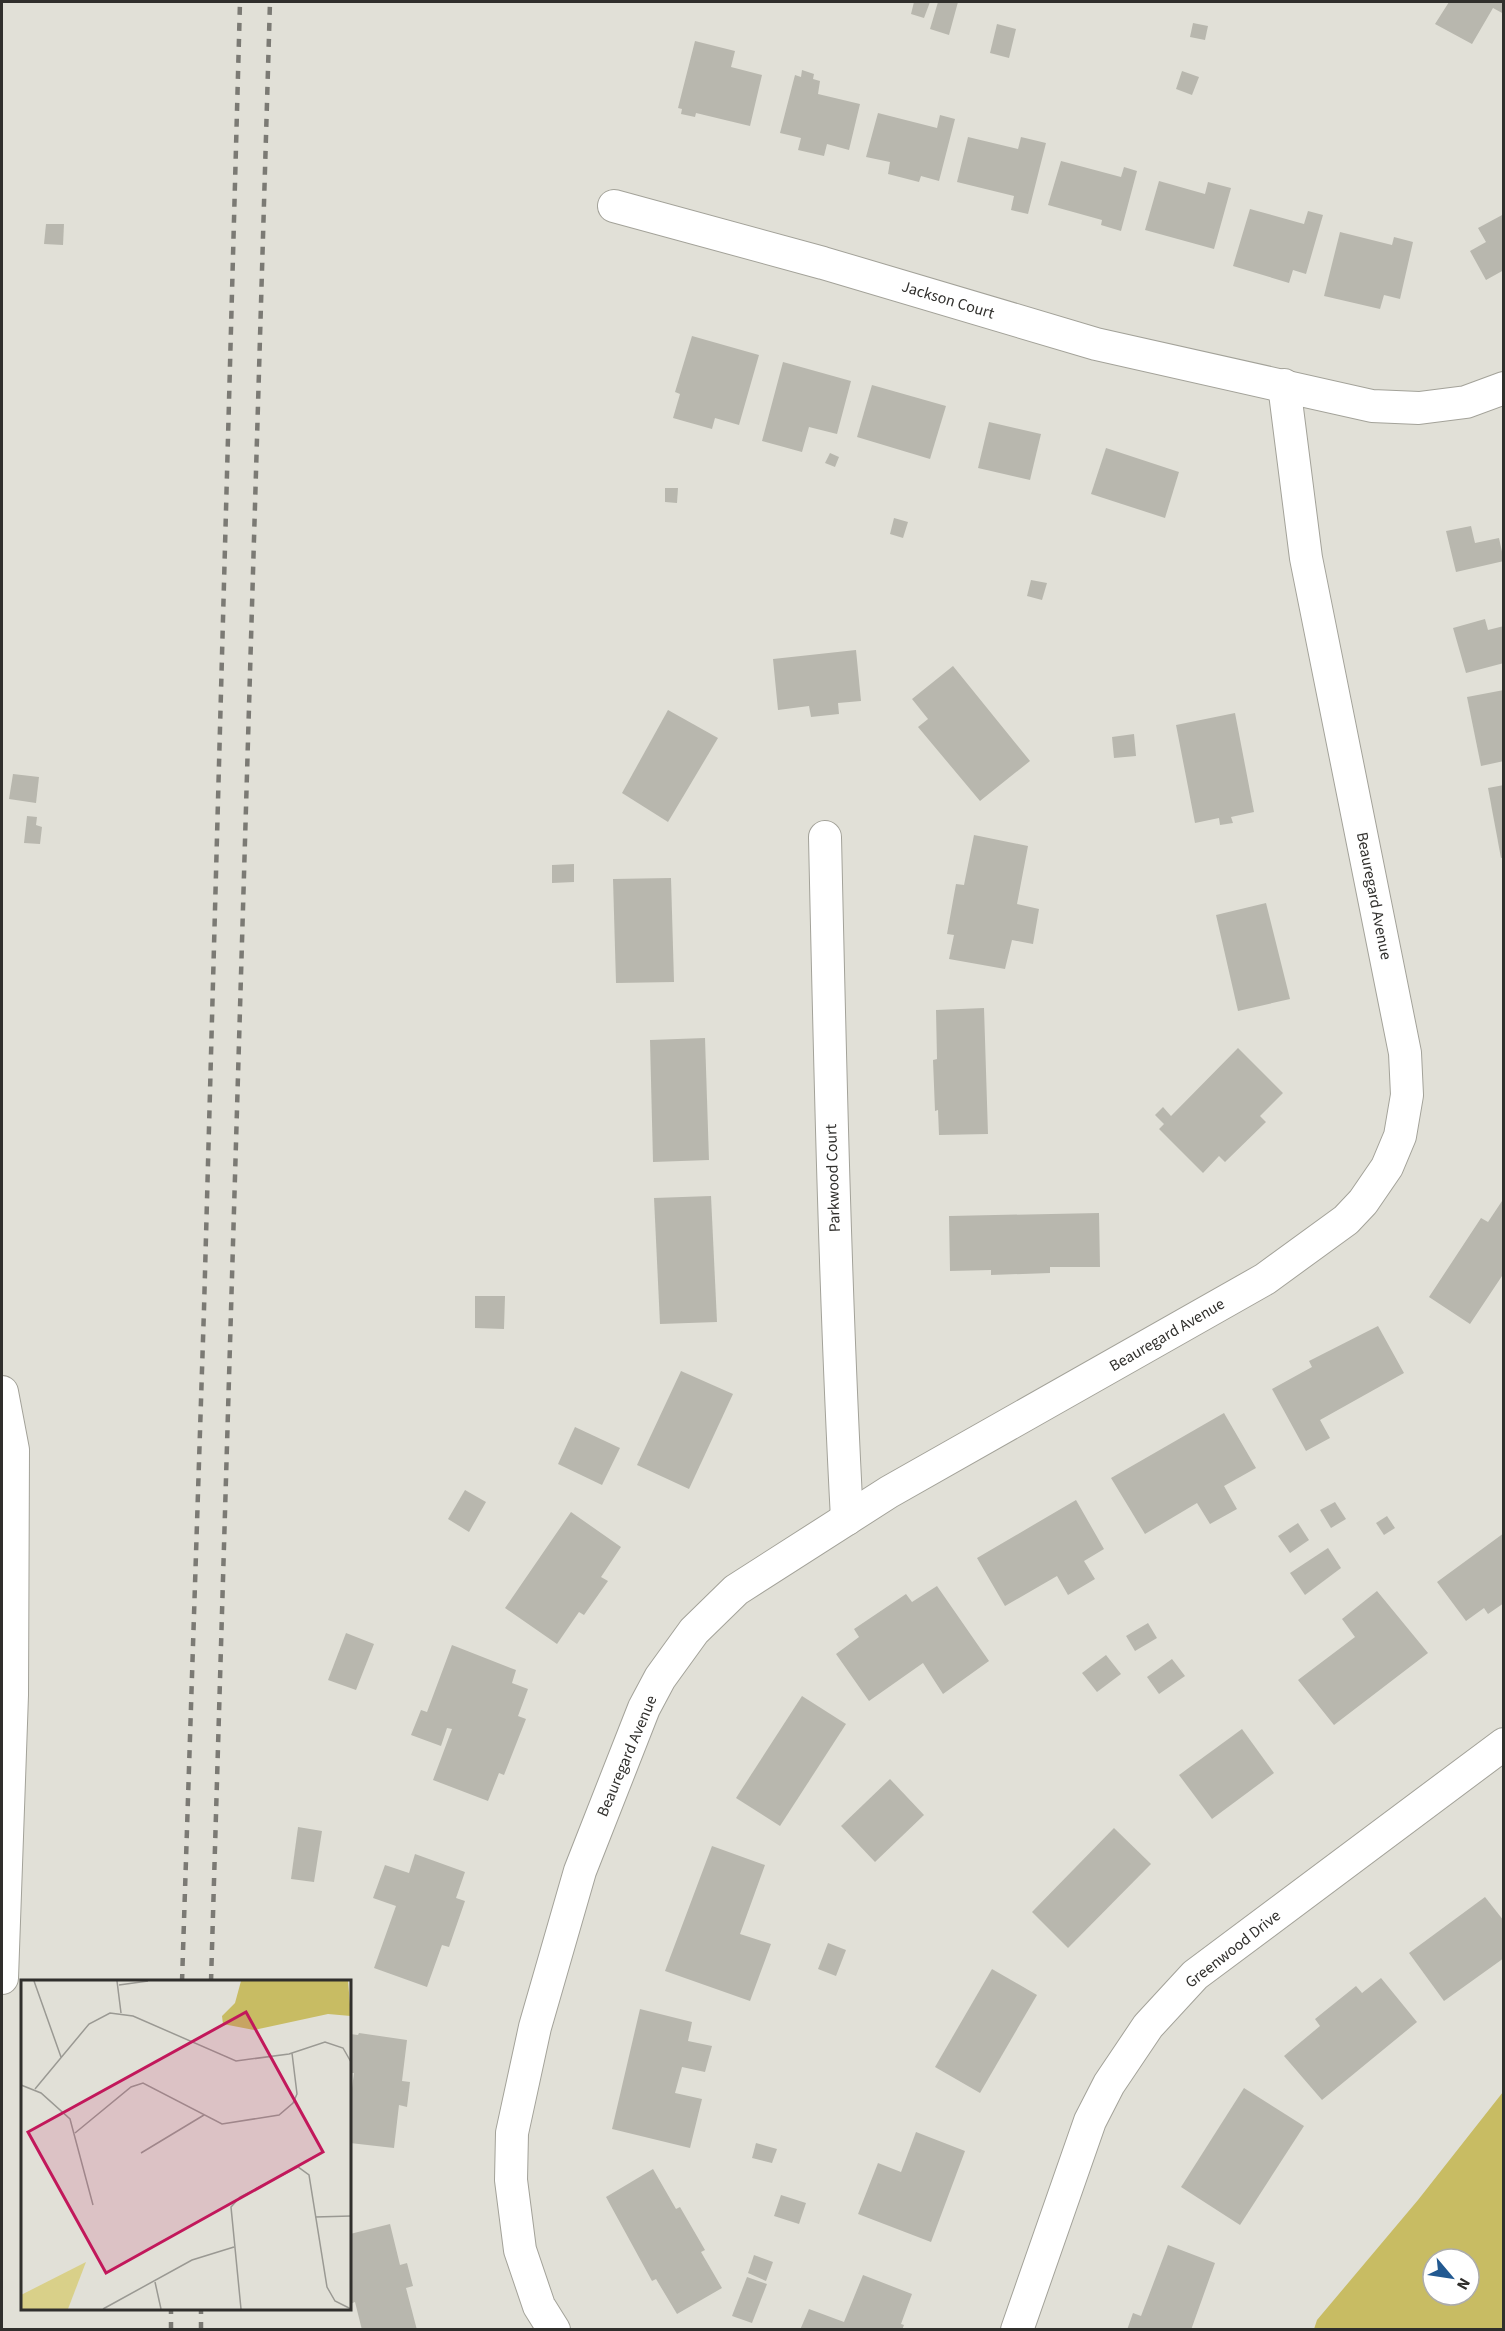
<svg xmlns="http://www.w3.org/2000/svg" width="1505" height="2331" font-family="'Source Sans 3',sans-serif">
<rect width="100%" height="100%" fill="#e1e0d7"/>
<!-- water -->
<path fill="#c8bc63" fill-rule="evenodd" d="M1503,2092V2329H1314L1317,2320L1418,2200ZM1433,2259H1469V2295H1433Z"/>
<!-- building -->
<g fill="#b8b7ae">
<polygon points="914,2 930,2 924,18 911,14"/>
<polygon points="938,2 958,2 949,35 930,29"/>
<polygon points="1449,2 1504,2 1504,14 1493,8 1472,44 1435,24"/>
<polygon points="1193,23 1208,26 1205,40 1190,37"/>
<polygon points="997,24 1016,29 1009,58 990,53"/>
<polygon points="695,41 735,51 731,67 762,75 750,126 696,113 695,117 681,114 682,109 678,108"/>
<polygon points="802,70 814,74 813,79 820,81 818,94 860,104 849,150 827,144 824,156 798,150 801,138 780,133 795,75 801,77"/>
<polygon points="1182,71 1199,77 1192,95 1176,89"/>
<polygon points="878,113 937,128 940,115 955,119 939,181 921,176 919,182 888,174 890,162 866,157"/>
<polygon points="968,137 1018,149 1021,137 1046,143 1028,214 1011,210 1014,196 957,182"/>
<polygon points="1061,161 1121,177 1124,167 1137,171 1121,231 1101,225 1102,220 1048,205"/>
<polygon points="1159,181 1205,194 1208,182 1231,188 1214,249 1145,230"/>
<polygon points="1250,209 1304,224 1308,211 1323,215 1306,274 1293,270 1289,283 1233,266"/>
<polygon points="1504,214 1504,270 1486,280 1470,251 1486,242 1478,228"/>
<polygon points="46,224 64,224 63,245 44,244"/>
<polygon points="1340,232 1392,245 1394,237 1413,242 1400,299 1384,295 1380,309 1324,296"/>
<polygon points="692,336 759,355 739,425 715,418 712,429 673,418 680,394 675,392"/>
<polygon points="783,362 851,381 837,434 809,427 802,452 762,441"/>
<polygon points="872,385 946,406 930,459 857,437"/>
<polygon points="989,422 1041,434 1030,480 978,468"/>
<polygon points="1106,448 1179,472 1165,518 1091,494"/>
<polygon points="830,453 839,457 835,467 825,463"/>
<polygon points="665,488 678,488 677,503 665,502"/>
<polygon points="894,518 908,522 903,538 890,534"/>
<polygon points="1471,526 1475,543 1499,538 1504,561 1456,572 1446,531"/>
<polygon points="1031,580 1047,583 1042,600 1027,596"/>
<polygon points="1485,619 1488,630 1504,626 1504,663 1466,673 1453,628"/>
<polygon points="856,650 861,701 838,703 839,714 811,717 809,706 778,710 773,659"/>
<polygon points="953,666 1030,761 980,801 918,727 928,719 912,699"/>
<polygon points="1504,690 1504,761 1481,766 1467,697"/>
<polygon points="668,710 718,738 668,822 622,793"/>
<polygon points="1235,713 1254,812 1231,817 1233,823 1220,825 1219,818 1195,823 1176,725"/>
<polygon points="1134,734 1136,756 1114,758 1112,737"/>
<polygon points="13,774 39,777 36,803 9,799"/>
<polygon points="1504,785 1504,857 1501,858 1488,788"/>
<polygon points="27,816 37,817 36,825 42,827 40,844 24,843"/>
<polygon points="974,835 1028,846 1017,904 1039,909 1033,944 1012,940 1005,969 949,959 954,935 947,934 956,884 964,885"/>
<polygon points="574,864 574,882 552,883 552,865"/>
<polygon points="671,878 674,982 616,983 613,879"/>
<polygon points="1266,903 1290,999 1238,1011 1216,915"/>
<polygon points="984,1008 988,1134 939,1135 938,1110 935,1111 933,1060 937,1059 936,1010"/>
<polygon points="705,1038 709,1160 653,1162 650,1040"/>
<polygon points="1238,1048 1283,1093 1260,1116 1266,1122 1225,1162 1219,1156 1203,1173 1159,1129 1164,1124 1155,1115 1163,1107 1171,1116"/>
<polygon points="711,1196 717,1322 660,1324 654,1198"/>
<polygon points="1504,1198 1504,1273 1470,1324 1429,1297 1481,1218 1488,1222"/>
<polygon points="1099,1213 1100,1267 1050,1267 1050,1273 991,1275 991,1270 950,1271 949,1216"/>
<polygon points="475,1296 505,1296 504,1329 475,1328"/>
<polygon points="1378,1326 1404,1373 1320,1420 1330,1438 1306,1451 1272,1389 1312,1367 1309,1361"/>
<polygon points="681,1371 733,1394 689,1489 637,1465"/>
<polygon points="1224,1413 1256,1468 1224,1486 1237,1509 1210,1524 1197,1503 1145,1534 1111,1478"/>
<polygon points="575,1427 620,1448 602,1485 558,1464"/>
<polygon points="465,1490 486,1502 469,1532 448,1519"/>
<polygon points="1076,1500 1104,1549 1084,1561 1095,1579 1068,1595 1057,1576 1005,1606 977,1558"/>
<polygon points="1335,1502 1346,1519 1331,1528 1320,1510"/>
<polygon points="571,1512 621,1547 601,1577 608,1581 584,1615 579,1612 557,1644 505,1608"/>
<polygon points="1387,1516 1395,1528 1384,1535 1376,1523"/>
<polygon points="1298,1523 1309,1540 1290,1553 1278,1536"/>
<polygon points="1504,1533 1504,1603 1488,1614 1484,1608 1466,1621 1437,1582"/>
<polygon points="1328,1548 1341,1568 1305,1595 1290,1573"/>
<polygon points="937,1586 989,1661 943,1694 923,1663 869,1701 836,1654 859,1637 854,1629 906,1594 912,1602"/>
<polygon points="1377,1591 1428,1653 1334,1725 1298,1680 1355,1637 1342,1619"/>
<polygon points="1148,1623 1157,1638 1135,1651 1126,1636"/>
<polygon points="346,1633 374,1644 356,1690 328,1680"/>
<polygon points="452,1645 516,1670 512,1683 528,1689 518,1716 526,1719 504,1775 499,1773 488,1801 433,1780 452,1729 447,1728 441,1746 411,1735 421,1710 427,1712"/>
<polygon points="1106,1655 1121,1674 1097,1692 1082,1673"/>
<polygon points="1172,1659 1185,1676 1159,1694 1147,1677"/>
<polygon points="802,1696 846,1724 780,1826 736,1798"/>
<polygon points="1242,1729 1274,1773 1212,1819 1179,1775"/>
<polygon points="890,1779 924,1815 875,1862 841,1826"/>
<polygon points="298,1827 322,1831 314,1882 291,1879"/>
<polygon points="1114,1828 1151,1864 1068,1948 1032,1912"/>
<polygon points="712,1846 765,1865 740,1934 771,1944 750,2001 665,1971"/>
<polygon points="415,1854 465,1872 456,1898 465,1901 449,1947 442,1945 427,1987 374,1968 396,1906 373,1898 385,1865 409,1873"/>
<polygon points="1485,1897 1504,1921 1504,1958 1444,2001 1409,1953"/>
<polygon points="828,1943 846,1950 836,1976 818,1969"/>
<polygon points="992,1969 1037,1995 980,2093 935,2067"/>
<polygon points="1381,1978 1417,2022 1322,2100 1284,2056 1320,2026 1315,2019 1356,1986 1362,1993"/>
<polygon points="640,2009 692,2022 688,2041 712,2046 705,2072 682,2067 675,2093 702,2099 690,2148 612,2129"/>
<polygon points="359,2033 407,2040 402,2081 410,2082 407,2107 399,2105 394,2148 350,2143 350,2103 354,2073 350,2073 350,2034 358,2035"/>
<polygon points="1244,2088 1304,2126 1240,2225 1181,2187"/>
<polygon points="916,2132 965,2151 931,2242 858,2214 878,2163 901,2172"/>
<polygon points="756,2143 777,2149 772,2163 752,2158"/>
<polygon points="653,2169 676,2209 680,2207 705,2250 701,2252 722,2288 677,2314 656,2279 652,2281 606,2197"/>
<polygon points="781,2195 806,2203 799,2224 774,2216"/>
<polygon points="390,2224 400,2265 407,2263 413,2286 406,2288 417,2330 362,2330 355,2302 350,2304 350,2234"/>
<polygon points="1168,2245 1215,2263 1191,2330 1127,2330 1133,2313 1141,2316"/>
<polygon points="754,2255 773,2262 766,2281 748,2273"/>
<polygon points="863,2275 912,2294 901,2324 904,2325 902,2330 800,2330 809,2309 844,2322"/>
<polygon points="747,2277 767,2284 752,2323 732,2316"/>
</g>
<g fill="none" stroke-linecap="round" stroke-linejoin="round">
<defs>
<g id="street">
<polyline points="614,206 823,263 1096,344 1372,406 1419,408 1466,402 1504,388"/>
<path d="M825,837C830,1064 835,1292 847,1519"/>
<polyline points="2,1392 13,1450 12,1695 2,1978"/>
<polyline points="554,2330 539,2306 520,2250 511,2180 512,2133 535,2027 580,1871 644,1708 660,1678 694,1631 736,1590 889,1492 1265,1279 1346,1220 1363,1202 1387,1167 1400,1136 1407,1095 1405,1053 1306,558 1284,385"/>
<polyline points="1017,2330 1090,2121 1109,2084 1148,2026 1195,1975 1504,1744"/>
</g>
</defs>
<!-- street casing -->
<use href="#street" stroke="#a3a299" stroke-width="34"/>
<!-- street -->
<use href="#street" stroke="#fff" stroke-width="32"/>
<!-- rail -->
<g stroke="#7b7a74" stroke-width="4.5" stroke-dasharray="8 8" stroke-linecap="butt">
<polyline points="182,1982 204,1309 240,2"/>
<polyline points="211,1982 270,2"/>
<polyline points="171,2330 171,2308"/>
<polyline points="201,2330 201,2308"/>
</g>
</g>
<g text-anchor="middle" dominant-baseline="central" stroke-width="5" stroke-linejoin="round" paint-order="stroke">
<!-- street labels -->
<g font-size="16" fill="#302f2c" stroke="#fff">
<text transform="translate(948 300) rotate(17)">Jackson Court</text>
<text transform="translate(1374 896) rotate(79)">Beauregard Avenue</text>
<text transform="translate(833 1178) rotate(-92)">Parkwood Court</text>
<text transform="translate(1167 1335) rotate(-30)">Beauregard Avenue</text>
<text transform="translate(627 1756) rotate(-67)">Beauregard Avenue</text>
<text transform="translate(1233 1949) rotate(-38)">Greenwood Drive</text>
</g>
</g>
<!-- overview -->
<g transform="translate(21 1980)">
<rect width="330" height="330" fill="#e1e0d7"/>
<path d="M65,282L47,329H0V315Z" fill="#d9d089"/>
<path d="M220,1H327L330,36L307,34L233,50L202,44L201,36L214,23Z" fill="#c8bc63"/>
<path fill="none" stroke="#9a9993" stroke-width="1.5" d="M13,1L40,77M96,1L100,33M98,5L127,1M0,105L20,113L49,139L72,225M14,109L68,44L89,33L112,36L215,81L268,74L304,62L322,68L330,82M54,153L110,107L122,103L201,144L258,135L272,123L276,114L271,73M120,173L183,135M294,237L330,236M134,302L140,329M82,329L171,280L213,267M220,329L210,227L219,217L277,187L288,195L306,307L314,321L330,329"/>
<path fill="#c2185b" fill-opacity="0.15" stroke="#c2185b" stroke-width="3" d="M225,32L302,172L85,293L7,152Z"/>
<rect width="330" height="330" fill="none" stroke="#302f2c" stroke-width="3"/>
</g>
<!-- border -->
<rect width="1505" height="2331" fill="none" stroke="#302f2c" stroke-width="6"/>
<!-- north arrow -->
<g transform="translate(1451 2277) rotate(119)"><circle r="28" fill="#ffffff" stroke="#acacab" stroke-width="1.5"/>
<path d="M0-4.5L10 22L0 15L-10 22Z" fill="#225991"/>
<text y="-9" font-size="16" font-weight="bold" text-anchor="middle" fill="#302f2c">N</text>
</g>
</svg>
